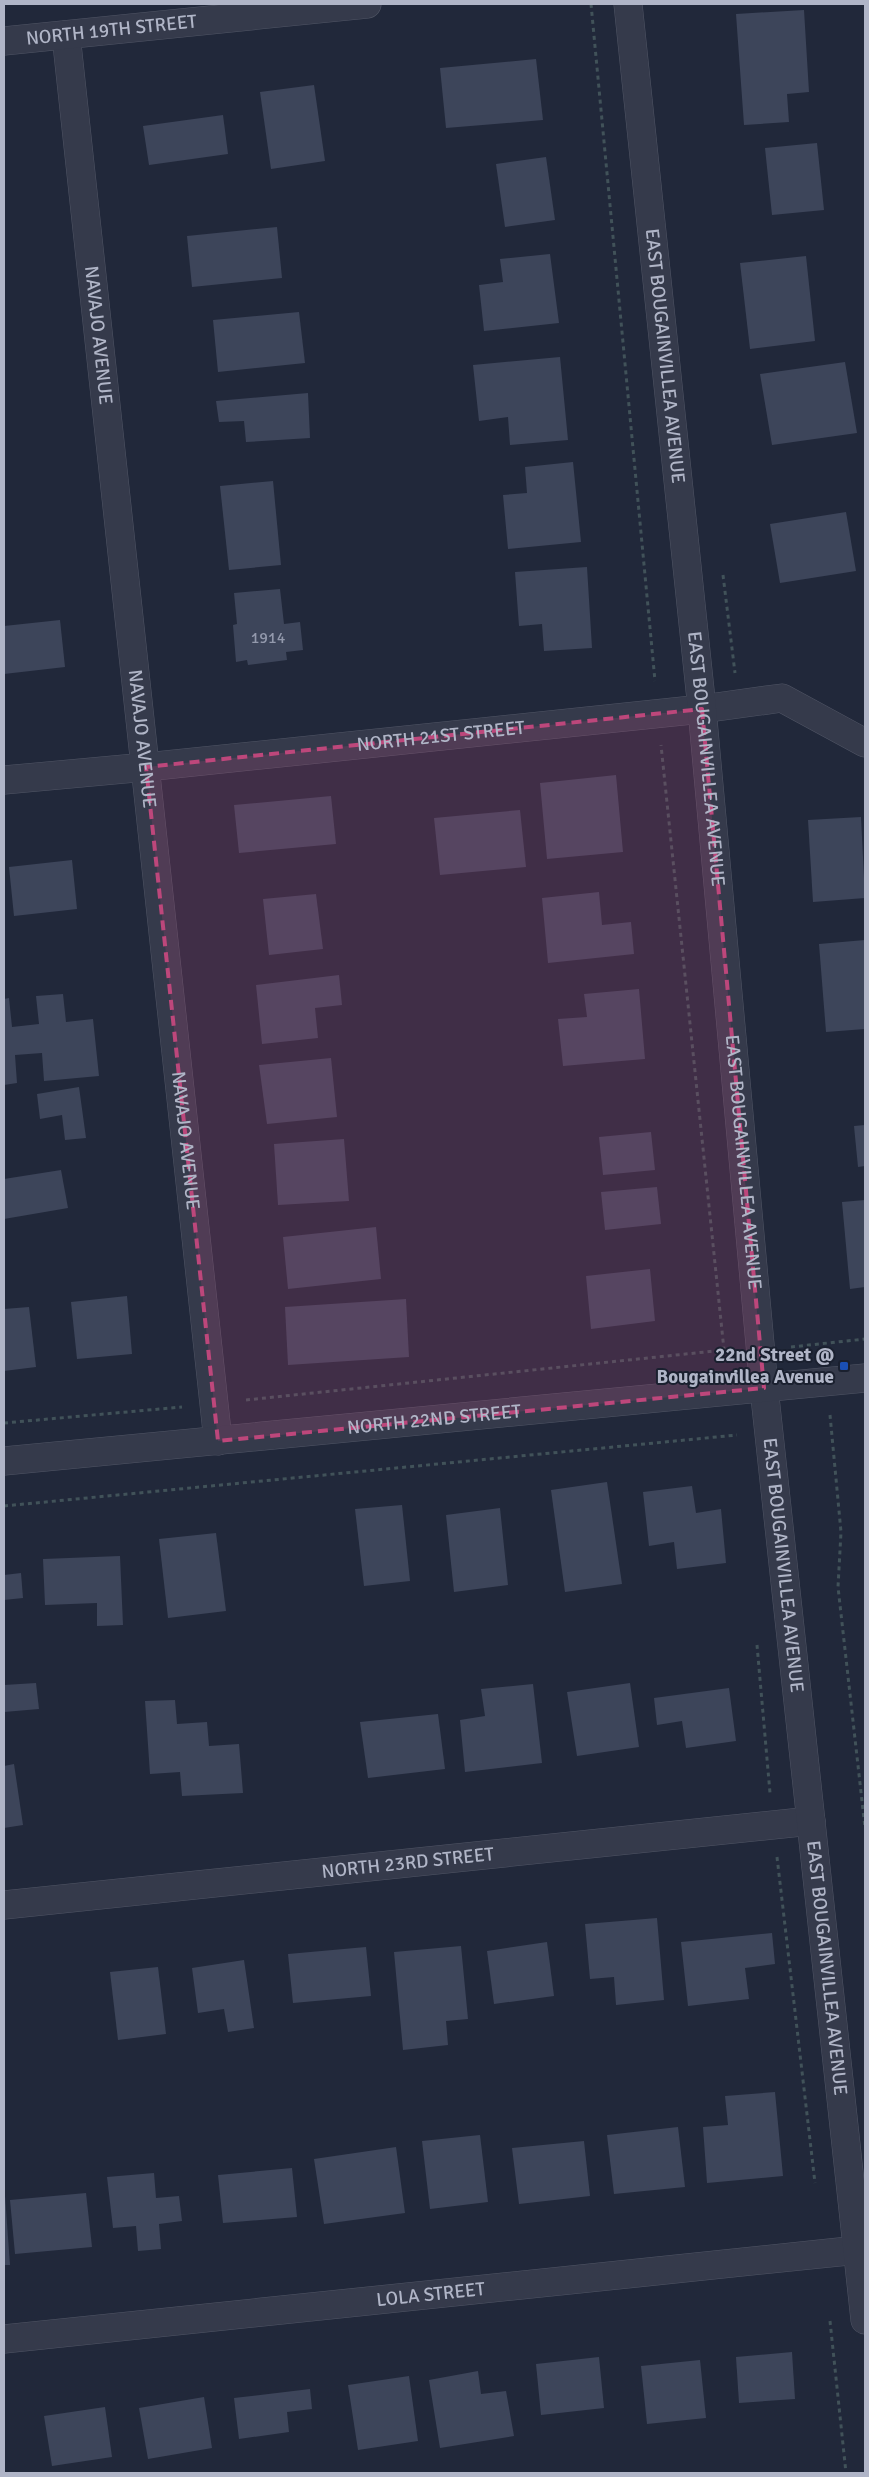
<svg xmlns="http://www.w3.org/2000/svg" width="869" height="2477" font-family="Signika,sans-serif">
<rect width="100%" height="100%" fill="#21283a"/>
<!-- building -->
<g fill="#3d455a">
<polygon points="804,10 809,92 787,94 789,122 744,125 736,14"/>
<polygon points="536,59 543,120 446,128 440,68"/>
<polygon points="314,85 325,161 271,169 260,92"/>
<polygon points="223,115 228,154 149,165 143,126"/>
<polygon points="817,143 824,210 772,215 765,148"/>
<polygon points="546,157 555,220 505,227 496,164"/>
<polygon points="277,227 282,278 192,287 187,236"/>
<polygon points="550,254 559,323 484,331 479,285 503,282 500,259"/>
<polygon points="806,256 815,341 750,349 740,263"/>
<polygon points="299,312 305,363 218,372 213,320"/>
<polygon points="560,357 568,440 510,445 508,417 479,421 473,365"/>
<polygon points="845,362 857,433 772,445 760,374"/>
<polygon points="308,393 310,438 246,442 244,421 219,422 216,401"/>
<polygon points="573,462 581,542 508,549 503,495 527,493 525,467"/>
<polygon points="273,481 281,565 229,570 220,486"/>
<polygon points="846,512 856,571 780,583 770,524"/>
<polygon points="587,567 592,648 544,651 542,624 519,626 515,572"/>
<polygon points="280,589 284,624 300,622 303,650 286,652 287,660 248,665 247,660 236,662 233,625 237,624 234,593"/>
<polygon points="60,620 65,667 4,674 4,626"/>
<polygon points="616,775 623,852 547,859 540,783"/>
<polygon points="331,796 336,844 239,853 234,805"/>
<polygon points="520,810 526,867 440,875 434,818"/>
<polygon points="861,817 865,898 813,902 808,820"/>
<polygon points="72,860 77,909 14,916 9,867"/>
<polygon points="599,892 602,925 631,922 634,954 548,963 542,898"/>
<polygon points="316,894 323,949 269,955 263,899"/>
<polygon points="865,940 865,1029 826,1032 819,944"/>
<polygon points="339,975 342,1005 315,1008 318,1038 262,1044 256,985"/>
<polygon points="639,989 645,1059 563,1066 558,1019 587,1017 584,994"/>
<polygon points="63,994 66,1022 93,1019 99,1076 44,1081 42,1053 15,1055 17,1083 4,1085 4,999 9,998 12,1027 39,1024 36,996"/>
<polygon points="331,1058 337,1117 267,1124 259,1065"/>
<polygon points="79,1087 86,1138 65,1140 62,1115 40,1119 37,1094"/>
<polygon points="865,1125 865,1166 858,1167 854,1126"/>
<polygon points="651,1132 655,1170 603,1175 599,1137"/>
<polygon points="344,1139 349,1201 278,1205 274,1144"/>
<polygon points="61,1170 68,1208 4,1219 4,1179"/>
<polygon points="657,1187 661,1224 605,1230 601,1192"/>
<polygon points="865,1200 865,1287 850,1289 842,1202"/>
<polygon points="376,1227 381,1279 288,1289 283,1237"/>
<polygon points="650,1269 655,1321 591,1329 586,1276"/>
<polygon points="127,1296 132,1354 77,1359 71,1302"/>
<polygon points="406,1299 409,1357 288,1365 285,1307"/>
<polygon points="29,1307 36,1367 4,1371 4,1309"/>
<polygon points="607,1482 622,1584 565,1592 551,1490"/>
<polygon points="692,1486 696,1513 721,1509 726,1563 677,1569 674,1542 649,1546 643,1492"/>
<polygon points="402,1505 410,1581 364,1586 355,1509"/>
<polygon points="500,1508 508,1585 454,1592 446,1515"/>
<polygon points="216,1533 226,1611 168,1618 159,1539"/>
<polygon points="120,1556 123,1625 97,1626 97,1603 45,1605 43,1559"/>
<polygon points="21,1573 23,1598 4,1600 4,1575"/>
<polygon points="36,1683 39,1709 4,1712 4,1685"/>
<polygon points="630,1683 639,1747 577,1756 567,1692"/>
<polygon points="533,1684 542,1763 465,1772 460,1720 485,1716 481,1689"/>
<polygon points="729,1688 736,1741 686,1748 682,1721 657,1725 654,1698"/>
<polygon points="175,1700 177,1724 207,1722 209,1746 239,1744 243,1793 182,1796 180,1772 150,1774 145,1701"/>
<polygon points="438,1714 445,1769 368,1778 360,1722"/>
<polygon points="14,1764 23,1825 4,1828 4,1766"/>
<polygon points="657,1918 664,2000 616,2005 614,1977 590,1979 585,1924"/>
<polygon points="772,1933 775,1964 745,1968 749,1999 688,2006 681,1942"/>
<polygon points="547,1942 554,1996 494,2004 487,1951"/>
<polygon points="461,1946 468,2019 446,2021 448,2045 403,2050 394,1952"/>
<polygon points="366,1947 371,1996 293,2003 288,1954"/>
<polygon points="244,1960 254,2028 228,2032 224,2009 198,2013 192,1968"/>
<polygon points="158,1967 166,2034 118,2040 110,1972"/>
<polygon points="775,2092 783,2176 707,2183 703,2127 728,2125 725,2096"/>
<polygon points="678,2127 685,2187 614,2194 607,2135"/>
<polygon points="480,2135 488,2202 430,2209 422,2141"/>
<polygon points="584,2141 590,2196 519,2204 512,2148"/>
<polygon points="396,2147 405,2213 324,2224 314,2159"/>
<polygon points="292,2168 297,2217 223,2223 218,2175"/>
<polygon points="154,2173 156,2198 179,2196 182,2221 159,2224 161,2249 138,2251 136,2226 113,2228 107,2177"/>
<polygon points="4,2182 10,2265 4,2265"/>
<polygon points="86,2193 92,2247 15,2254 10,2200"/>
<polygon points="792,2352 795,2399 739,2403 736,2357"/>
<polygon points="599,2357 604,2408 541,2415 536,2364"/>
<polygon points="700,2360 706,2418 647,2424 641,2366"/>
<polygon points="478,2371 481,2394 506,2391 514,2436 440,2448 429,2380"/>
<polygon points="409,2376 418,2441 358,2450 348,2385"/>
<polygon points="310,2389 312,2409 287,2412 289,2432 239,2439 234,2398"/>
<polygon points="204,2397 212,2448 148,2459 139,2408"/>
<polygon points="105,2407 112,2457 52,2466 44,2416"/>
</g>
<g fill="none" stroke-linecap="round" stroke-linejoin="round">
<defs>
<g id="minor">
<path id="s1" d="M66,35L218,1441"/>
<path id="s2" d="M4,41L367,4"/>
<path id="s3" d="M4,780L146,767L702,709L782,698L865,743"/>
<path id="s4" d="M4,1905L811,1821"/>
<path id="s5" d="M4,2339L858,2250"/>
</g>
<g id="tertiary">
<path id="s6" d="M628,4L702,709L764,1388L865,2320"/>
<path id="s7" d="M4,1461L865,1378"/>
</g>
</defs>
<!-- minor casing -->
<use href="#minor" stroke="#505565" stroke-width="29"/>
<!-- tertiary casing -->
<use href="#tertiary" stroke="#505565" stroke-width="29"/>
<!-- path -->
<g stroke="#415259" stroke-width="3" stroke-dasharray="4 4" stroke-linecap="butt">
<polyline points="591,4 655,681"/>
<polyline points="723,575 735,673"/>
<polyline points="791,1347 865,1339"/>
<polyline points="246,1400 724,1350 661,745"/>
<polyline points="830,1415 841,1532 838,1587 865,1828"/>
<polyline points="4,1423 182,1407"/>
<polyline points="4,1506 737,1435"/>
<polyline points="757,1645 770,1793"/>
<polyline points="777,1857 815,2183"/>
<polyline points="830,2321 846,2473"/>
</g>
<!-- minor -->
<use href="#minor" stroke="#353a4b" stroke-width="28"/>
<!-- tertiary -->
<use href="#tertiary" stroke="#353a4b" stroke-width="28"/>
</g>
<!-- marked area -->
<path fill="#bd477b" fill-opacity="0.2" stroke="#bd477b" stroke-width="4" stroke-dasharray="10 6" stroke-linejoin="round" d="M702,709L764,1388L218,1441L146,767Z"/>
<!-- markers -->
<rect fill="#1a4fb4" stroke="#1a202f" stroke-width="2" x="839" y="1361" width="10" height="10" rx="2.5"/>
<g text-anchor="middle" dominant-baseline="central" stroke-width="4" stroke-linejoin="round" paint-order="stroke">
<!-- number labels -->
<g font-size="16" fill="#9399ac">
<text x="268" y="638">1914</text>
</g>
<!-- street labels -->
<g font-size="19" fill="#b0b5c7" stroke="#1a202f">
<text stroke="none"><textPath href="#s2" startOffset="108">NORTH 19TH STREET</textPath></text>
<text stroke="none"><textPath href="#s1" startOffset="302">NAVAJO AVENUE</textPath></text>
<text stroke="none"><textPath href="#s6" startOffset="354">EAST BOUGAINVILLEA AVENUE</textPath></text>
<text stroke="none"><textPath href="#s3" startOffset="439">NORTH 21ST STREET</textPath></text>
<text stroke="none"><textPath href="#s1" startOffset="708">NAVAJO AVENUE</textPath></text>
<text stroke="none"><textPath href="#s6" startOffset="759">EAST BOUGAINVILLEA AVENUE</textPath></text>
<text stroke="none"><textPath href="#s1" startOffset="1112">NAVAJO AVENUE</textPath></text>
<text stroke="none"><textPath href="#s6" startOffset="1164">EAST BOUGAINVILLEA AVENUE</textPath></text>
<text stroke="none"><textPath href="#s7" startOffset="432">NORTH 22ND STREET</textPath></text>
<text stroke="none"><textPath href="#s6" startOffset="1569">EAST BOUGAINVILLEA AVENUE</textPath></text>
<text stroke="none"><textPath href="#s4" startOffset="406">NORTH 23RD STREET</textPath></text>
<text stroke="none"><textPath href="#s6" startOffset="1974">EAST BOUGAINVILLEA AVENUE</textPath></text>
<text stroke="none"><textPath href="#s5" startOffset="429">LOLA STREET</textPath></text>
</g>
<!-- poi labels -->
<g font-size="19" font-weight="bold" fill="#b0b5c7" stroke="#1a202f" text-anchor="end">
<text x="834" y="1355">22nd Street @<tspan x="834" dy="22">Bougainvillea Avenue</tspan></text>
</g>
</g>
<!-- border -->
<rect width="869" height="2477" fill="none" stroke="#b0b5c7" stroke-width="10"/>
</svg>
